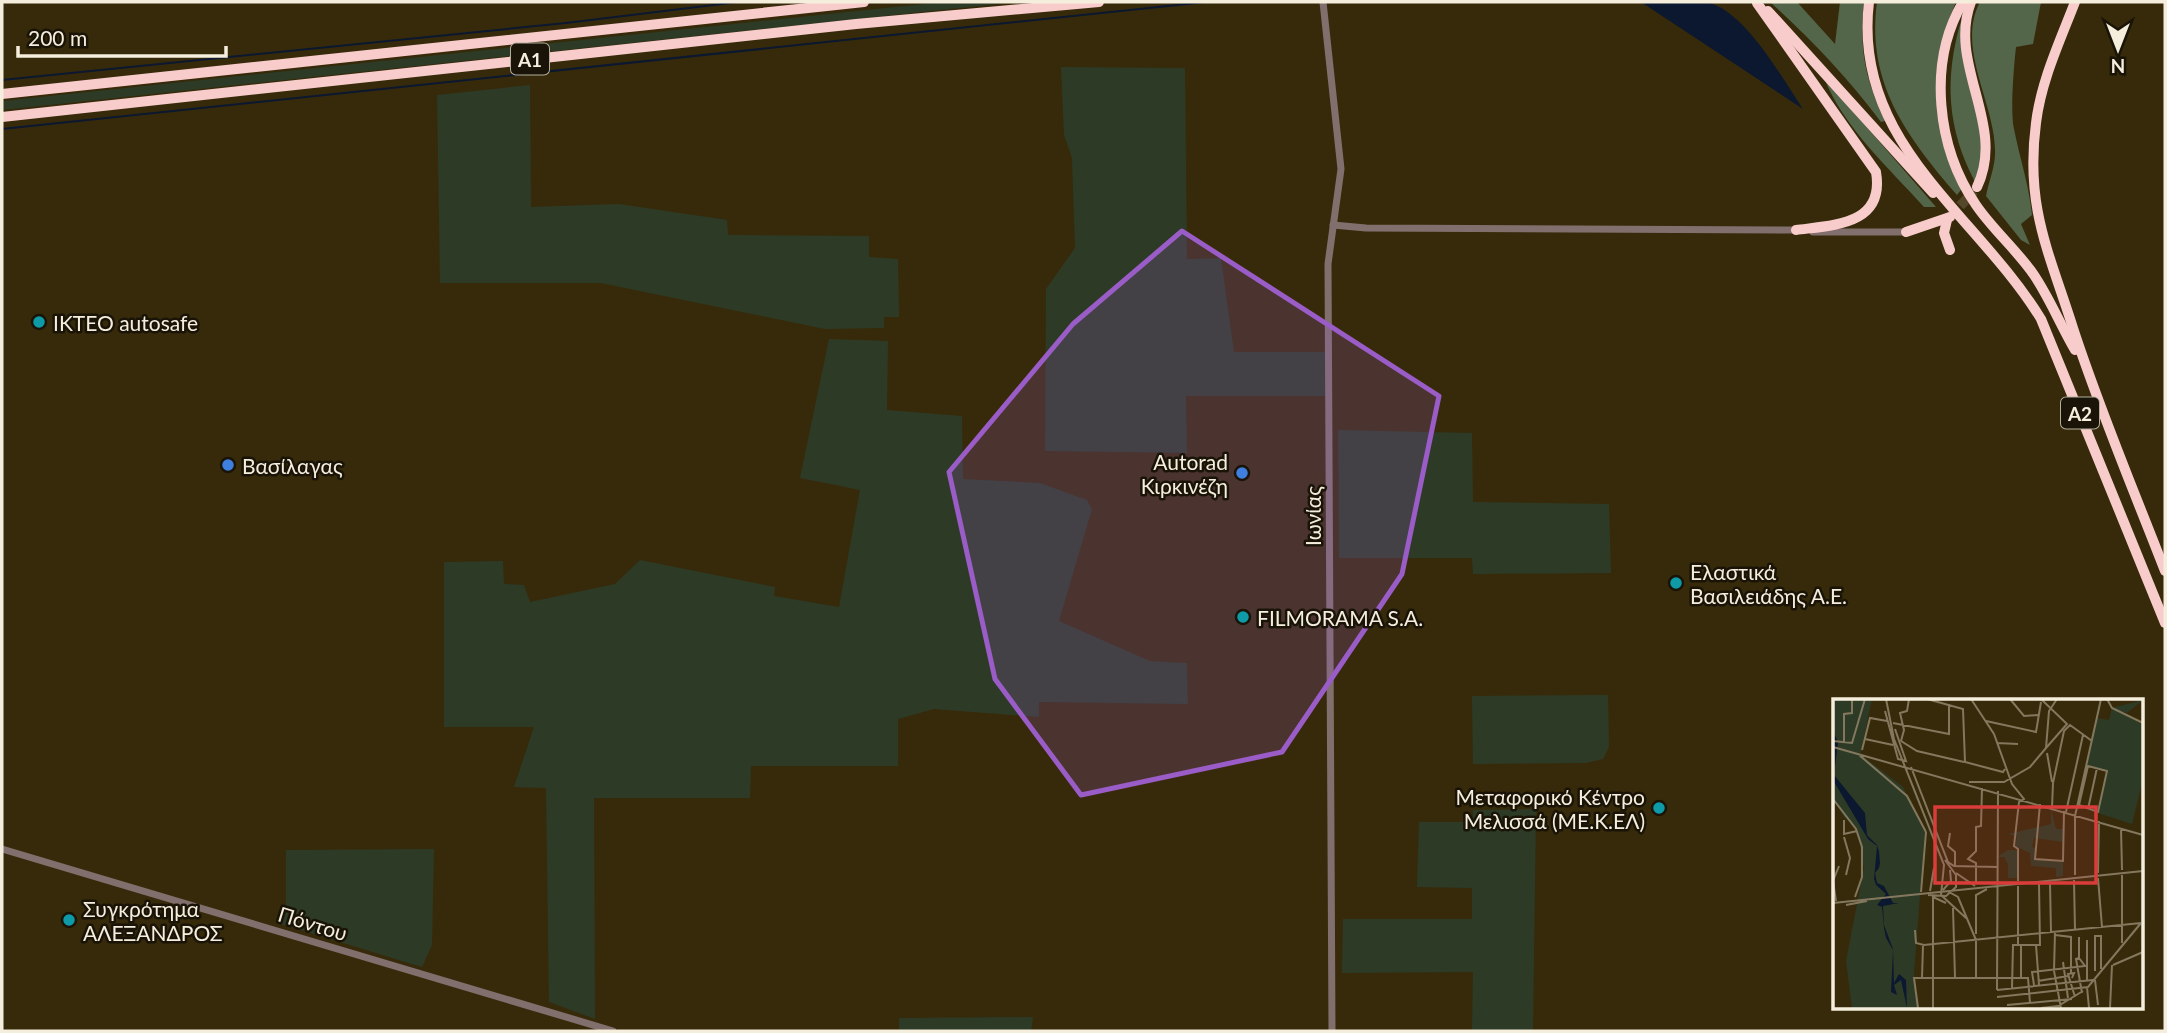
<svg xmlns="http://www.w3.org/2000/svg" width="2167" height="1033" font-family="Lato,sans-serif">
<rect width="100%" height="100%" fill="#372a0a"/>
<!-- green -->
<g fill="#2d3b26">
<polygon points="943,2 1016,2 2,110 2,101"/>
<polygon points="1061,67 1185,68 1187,259 1221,258 1234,352 1325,352 1326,396 1186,396 1187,453 1045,451 1046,289 1075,248 1072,158 1064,135"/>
<polygon points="530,85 531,207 619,204 727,220 728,235 869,236 869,257 898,259 899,317 884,317 884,328 825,329 601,283 440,283 437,95"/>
<polygon points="829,339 888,341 887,410 962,416 963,479 1040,483 1087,500 1092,509 1059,621 1150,661 1187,663 1188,704 1039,702 1039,717 934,709 898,719 898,766 751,766 750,798 594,798 595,1019 549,1002 546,788 514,787 534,727 444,727 444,562 503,561 504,584 524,585 530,602 615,584 640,560 775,587 774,596 839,607 860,490 800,478"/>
<polygon points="1338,430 1472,433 1473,502 1609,504 1611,573 1473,574 1472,558 1339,558"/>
<polygon points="1608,695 1609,747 1603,759 1586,763 1473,764 1472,696"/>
<polygon points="1536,809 1533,1031 1472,1031 1473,972 1342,973 1343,919 1472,919 1472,888 1417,887 1419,822 1473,822 1473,810"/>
<polygon points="434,849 432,945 422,967 281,924 286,907 286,850"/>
<polygon points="1033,1017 1031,1031 899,1031 899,1018"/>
</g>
<!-- forest -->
<g fill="#53664a">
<path d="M1770,2H1797L1835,44L1840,2H1864C1859,49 1865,79 1885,121L1881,122C1848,78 1810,38 1770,2Z"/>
<path d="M1877,2H1956C1925,75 1933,117 1963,187L1957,195C1907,137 1866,83 1877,2Z"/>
<path d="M1980,2H2041L2033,44L2016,47C2014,65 2010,112 2014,129C2020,159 2029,185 2032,215L2021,224L2030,245L2021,240L1986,196C1989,180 1996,165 1995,149C1994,102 1956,47 1980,2Z"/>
<path d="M1961,21L1984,148L1975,182C1947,129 1944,79 1961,21Z"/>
<path d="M1824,78L1936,207H1924C1889,168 1844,128 1824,78Z"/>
</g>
<!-- water -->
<path fill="#0b182f" d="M1641,2C1661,2 1686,0 1706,2C1744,9 1782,78 1803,109Z"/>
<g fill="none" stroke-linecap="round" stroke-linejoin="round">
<!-- stream -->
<g stroke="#0b182f" stroke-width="2">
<polyline points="2,80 566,23 738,2"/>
<polyline points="2,129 1206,2"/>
</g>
<!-- motorway-tunnel -->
<polyline stroke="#54472a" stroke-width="10" stroke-dasharray="10 5" stroke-linecap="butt" points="1950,217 1974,191"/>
<!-- tertiary -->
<g stroke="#816f6e" stroke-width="7">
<polyline points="1323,2 1341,169 1328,264 1332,1031"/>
<polyline points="1333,225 1366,228 1797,230"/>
<polyline points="1813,232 1906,232"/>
<polyline points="2,849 613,1031"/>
</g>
<!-- motorway -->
<g stroke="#f8ccca" stroke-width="10">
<path d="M1869,2C1852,143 1976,213 2041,319L2165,623"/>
<path d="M1963,2C1927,63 1937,148 1976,205C1993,230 2017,250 2034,275C2050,299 2061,326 2075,350"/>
<path d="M1971,2C1947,65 2007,125 1977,187"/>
<path d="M2075,2C2060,41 2041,81 2036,123C2025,207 2049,252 2073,328C2100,411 2134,491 2165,571"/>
<path d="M1757,3L1876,172C1885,225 1834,225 1796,230"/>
<polyline points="1768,11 1933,193"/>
<polyline points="2,94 864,2"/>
<polyline points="2,117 856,24 1099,2"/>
<polyline points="1947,220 1944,233 1950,250"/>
<polyline points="1906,232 1950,217"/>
</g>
</g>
<!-- marked area -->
<path fill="#9a5cc6" fill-opacity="0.2" stroke="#9a5cc6" stroke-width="5" stroke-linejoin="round" d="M1182,231L1439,396L1402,574L1282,752L1081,795L995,679L949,472L1073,324Z"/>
<!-- markers -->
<g fill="#0f9aa8" stroke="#191407" stroke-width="2.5">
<circle cx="39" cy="322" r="7"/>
<circle cx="1676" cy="583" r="7"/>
<circle cx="1243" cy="617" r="7"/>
<circle cx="1659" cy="808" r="7"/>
<circle cx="69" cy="920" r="7"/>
</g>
<g fill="#3f7fe0" stroke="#191407" stroke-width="2.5">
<circle cx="228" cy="465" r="7"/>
<circle cx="1242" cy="473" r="7"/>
</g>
<g text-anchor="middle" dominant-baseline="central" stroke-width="5" stroke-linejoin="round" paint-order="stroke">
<!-- shield labels -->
<g fill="#191407" stroke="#b4ad9d" stroke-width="2">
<rect x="511" y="43.5" width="38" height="31" rx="5"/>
<rect x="2061" y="397.5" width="38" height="31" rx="5"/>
</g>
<g font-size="19" font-weight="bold" fill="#f6eedd">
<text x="530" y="59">Α1</text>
<text x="2080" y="413">Α2</text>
</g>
<!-- poi labels -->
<g font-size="21" fill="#f6eedd" stroke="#191407" text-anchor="start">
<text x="53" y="322">ΙΚΤΕΟ autosafe</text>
<text x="1228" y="461" text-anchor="end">Autorad<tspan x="1228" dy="24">Κιρκινέζη</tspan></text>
<text x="242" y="465">Βασίλαγας</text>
<text x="1690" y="571">Ελαστικά<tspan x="1690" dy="24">Βασιλειάδης Α.Ε.</tspan></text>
<text x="1257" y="617">FILMORAMA S.A.</text>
<text x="1645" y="796" text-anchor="end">Μεταφορικό Κέντρο<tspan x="1645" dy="24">Μελισσά (ΜΕ.Κ.ΕΛ)</tspan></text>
<text x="83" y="908">Συγκρότημα<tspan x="83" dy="24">ΑΛΕΞΑΝΔΡΟΣ</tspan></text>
</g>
<!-- street labels -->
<g font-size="21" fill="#f6eedd" stroke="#191407">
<text transform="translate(1312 516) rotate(-90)">Ιωνίας</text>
<text transform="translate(313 923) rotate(17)">Πόντου</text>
</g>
</g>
<!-- overview -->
<g transform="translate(1833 699)">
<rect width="310" height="310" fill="#372a0a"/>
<path d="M0,0H39L27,55L70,88L92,132L81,274L85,309H19L13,262L31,169L24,129L11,118L0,98ZM310,1L294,14L286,12L310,26V80L299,125L265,114L274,71L254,66L264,19L276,21L279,9ZM218,109L223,130H230V143L201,139L199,148L203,149L201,160L230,163V177L223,178V169L198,167L197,154L182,147L184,138L175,135L218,125ZM175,151H185L184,179H175V165L171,158H164Z" fill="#2d3b26"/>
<path d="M0,32L5,43L1,76L32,114L34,136L44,146L46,152L47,164L46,169L42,174L44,184L51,187L60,204H66L50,207L51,226L60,250L61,284L66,275L73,281L74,309L68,281L61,286L64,296L58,293L60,251L53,239L51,229L49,208L44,206L53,195L43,186L41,180L44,147L35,140L0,81Z" fill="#0b182f"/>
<path fill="none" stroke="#83785e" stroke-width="2" d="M53,0L61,40L111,166L108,196L133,219M94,0L130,10L132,63L170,73L172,70M138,0L161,35L179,85L191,100L186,103L181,147L185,150V182M177,0L191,17L205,16M208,0L234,25L213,49M274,0L279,9L310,24M52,12L65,60L73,62L62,30M153,22L203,33L208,3M60,24L116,35V5M32,40L60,46M0,42L19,44L32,0M68,42L84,52L131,63M68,42L71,31L67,14L74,12L76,0M11,44V15L19,14V0M164,44L185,45M0,48L310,136M29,51L37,19L54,22M214,54L219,83M25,55L74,97L93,133M255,67L274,72L265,113L246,106ZM78,68L115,163L121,167L164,168M136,83H171L197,68L213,49L216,12L224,0M0,100L23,130L29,148V178L22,198M207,105L202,160L230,162L231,112M219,109L220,84L231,32L237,26L259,42M255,110L264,69M233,113L250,36M11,121V135L24,132M288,129L289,171M117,134L115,147L122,153V167M11,138L17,159L13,176M123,174L142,187M265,174L266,122M242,176V117L268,0M289,176V244M265,179L269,228M241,181L242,231M143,184V164L135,160L143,152V128L148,127L149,89M217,184L218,234M110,191L118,182L117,171M97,192L101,169M88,193L93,133M116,193L125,198L143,241M95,196L113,197L123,188V176L112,161M3,202L0,182L6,167M0,204L310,172M13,206L34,202M120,209L122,279M82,231L83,244L91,246L308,224M222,233L221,272L228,309M143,235V196L154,190M222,236L238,238V274M246,238V259L243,260L249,294M185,246V187M188,246V279M203,246L206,286M0,248V207M230,263L235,299M280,266L310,253M262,272V237H268V270M89,279L90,246M143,279V241M239,279L241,274L235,275L242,298M262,281L265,306M205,282L235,277M254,282V241M201,286L199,273L252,267L246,259M254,288L256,309M179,289L180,246H207L206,185M164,291L165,92M164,291L260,281M164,298L255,288L308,224M174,306L239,300M85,309L81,279H195L197,304M100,309V198L113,204M208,309L225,307L250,292M277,309L279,266"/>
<path fill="#d93c3a" fill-opacity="0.15" stroke="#d93c3a" stroke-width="3.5" d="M102,108H263V184H102Z"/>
<rect width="310" height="310" fill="none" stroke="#f6eedd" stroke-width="3.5"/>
</g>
<!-- border -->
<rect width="2167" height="1033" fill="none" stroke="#f6eedd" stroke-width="7"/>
<!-- north arrow -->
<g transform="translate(2118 49) rotate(180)" stroke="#191407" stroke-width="5" paint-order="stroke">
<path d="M0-5L12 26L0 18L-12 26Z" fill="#f6eedd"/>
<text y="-10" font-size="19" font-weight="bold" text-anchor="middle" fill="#f6eedd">N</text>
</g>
<!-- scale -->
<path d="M18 46v10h208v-10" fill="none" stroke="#f6eedd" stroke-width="3.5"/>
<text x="28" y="46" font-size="21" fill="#f6eedd" stroke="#191407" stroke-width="5" paint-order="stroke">200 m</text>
</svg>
